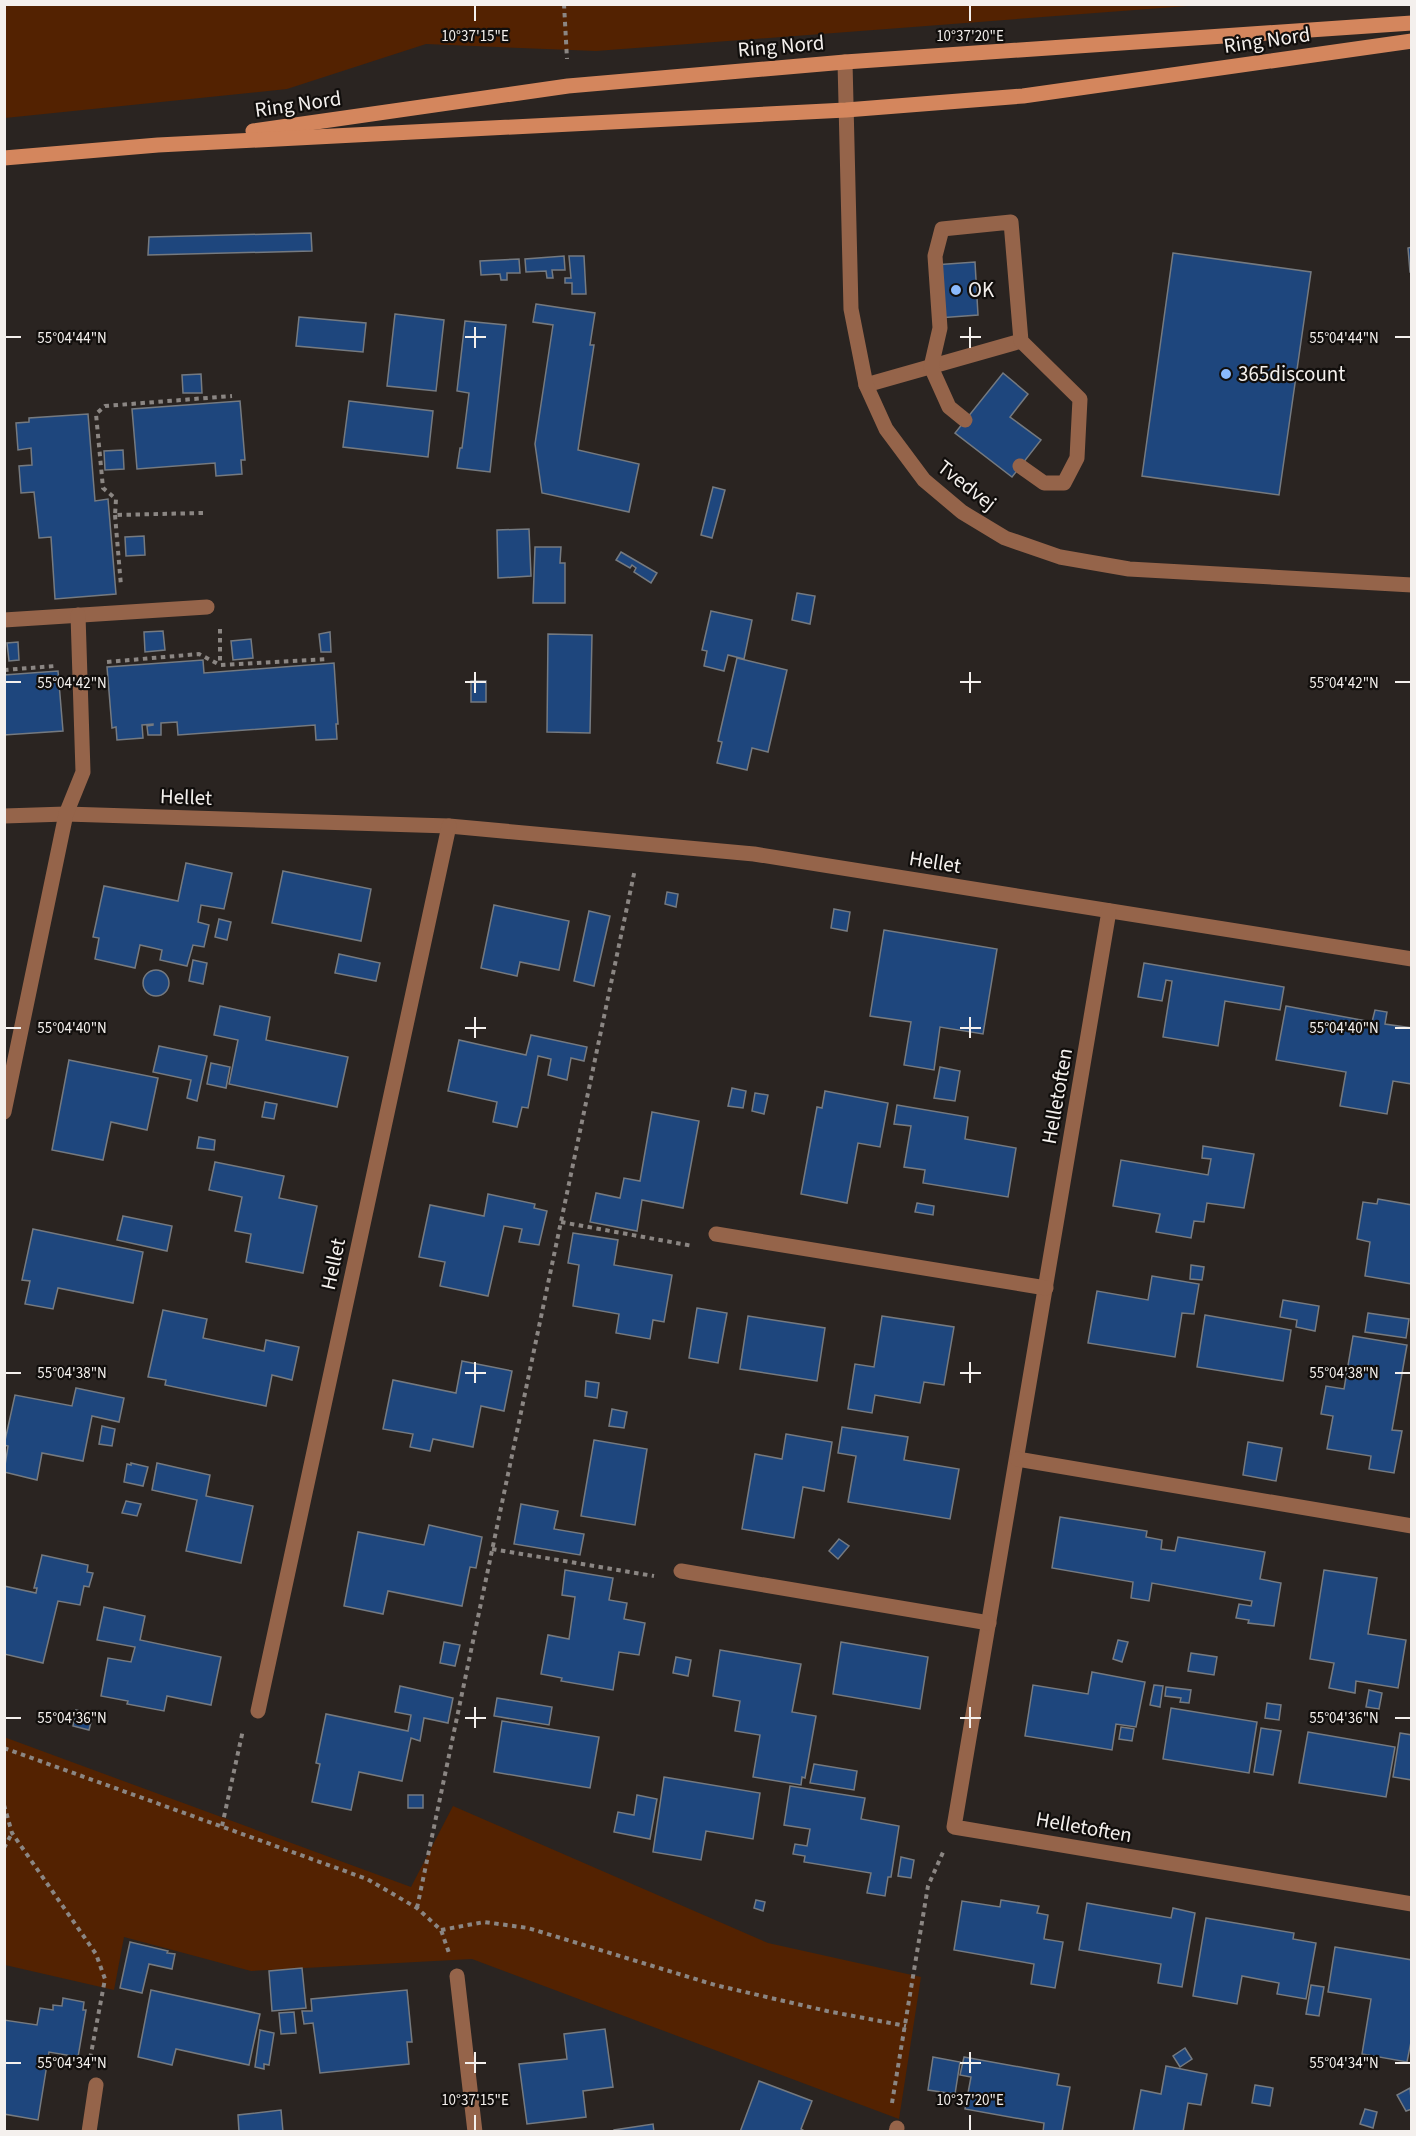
<svg xmlns="http://www.w3.org/2000/svg" width="1416" height="2136" font-family="'Source Sans 3',sans-serif">
<rect width="100%" height="100%" fill="#2a2421"/>
<!-- green -->
<g fill="#532201">
<polygon points="5,4 1201,4 1201,5 596,51 426,44 287,89 5,118"/>
<polygon points="4,1737 411,1887 453,1806 768,1943 921,1977 899,2119 472,1959 251,1971 124,1937 114,1990 5,1965"/>
</g>
<!-- building -->
<g fill="#1e467d" stroke="#757a80" stroke-width="1.5">
<polygon points="311,233 312,251 148,255 149,237"/>
<polygon points="1412,247 1412,272 1410,272 1408,248"/>
<polygon points="1173,253 1311,272 1279,495 1142,476"/>
<polygon points="564,256 565,270 552,270 553,278 547,278 546,271 526,272 525,259"/>
<polygon points="569,256 584,256 586,294 572,294 572,283 565,283 565,278 571,278"/>
<polygon points="519,259 520,273 507,273 507,280 501,280 500,274 481,275 480,261"/>
<polygon points="975,262 978,315 938,318 934,265"/>
<polygon points="536,304 595,313 590,345 594,345 578,450 639,464 629,512 542,493 535,444 553,325 533,322"/>
<polygon points="395,314 444,320 436,391 387,386"/>
<polygon points="299,317 366,323 363,352 296,346"/>
<polygon points="465,321 506,325 490,472 457,468 460,448 462,448 469,393 457,391"/>
<polygon points="1003,373 1028,394 1010,417 1041,440 1012,477 955,433"/>
<polygon points="201,374 202,393 183,393 182,375"/>
<polygon points="240,401 245,460 241,460 242,474 216,476 215,463 137,469 132,409"/>
<polygon points="349,401 433,411 428,457 343,447"/>
<polygon points="88,414 95,501 108,499 116,594 55,599 51,537 39,538 34,492 21,493 19,466 32,465 31,448 18,450 16,423 29,422 29,418"/>
<polygon points="123,450 124,469 105,470 104,451"/>
<polygon points="713,487 725,490 712,538 701,535"/>
<polygon points="529,529 531,576 498,578 497,530"/>
<polygon points="144,536 145,555 126,556 125,537"/>
<polygon points="535,547 561,547 560,563 565,563 565,603 533,603"/>
<polygon points="621,552 657,573 651,583 634,572 636,568 632,565 630,568 616,560"/>
<polygon points="797,593 815,596 810,624 792,620"/>
<polygon points="711,611 752,620 744,659 728,655 724,671 704,666 707,651 702,650"/>
<polygon points="163,631 165,650 145,652 144,632"/>
<polygon points="330,632 331,652 321,652 319,634"/>
<polygon points="548,634 592,635 590,733 547,732"/>
<polygon points="251,639 253,658 233,660 231,641"/>
<polygon points="18,642 19,660 9,661 7,643"/>
<polygon points="737,658 787,670 768,752 752,748 747,770 717,763 722,742 718,741"/>
<polygon points="203,660 204,673 334,663 338,724 336,724 337,739 316,740 315,725 178,735 177,722 161,723 161,735 148,735 147,726 153,725 153,724 142,725 143,738 117,740 116,727 112,728 107,667"/>
<polygon points="58,671 63,731 4,735 4,675"/>
<rect x="471" y="681" width="15" height="21"/>
<polygon points="186,863 232,873 224,909 201,905 198,922 209,925 204,947 193,945 187,966 160,960 162,950 140,945 135,968 95,959 99,938 93,937 104,886 178,901"/>
<polygon points="283,871 371,889 361,941 272,923"/>
<polygon points="667,892 678,894 676,907 665,904"/>
<polygon points="494,905 569,921 559,970 520,962 517,976 481,968"/>
<polygon points="834,909 850,912 847,931 831,928"/>
<polygon points="589,911 610,916 594,986 574,981"/>
<polygon points="219,919 231,922 227,940 215,937"/>
<polygon points="884,930 997,949 983,1034 940,1027 934,1070 904,1065 911,1022 870,1016"/>
<polygon points="339,954 380,963 376,981 335,973"/>
<polygon points="193,960 207,963 203,984 189,981"/>
<polygon points="1144,963 1284,987 1280,1010 1225,1001 1218,1046 1163,1037 1172,981 1166,980 1162,1001 1138,997"/>
<circle cx="156" cy="983" r="13"/>
<polygon points="220,1006 270,1017 266,1040 348,1057 337,1107 229,1084 238,1040 214,1035"/>
<polygon points="1286,1006 1372,1022 1375,1010 1387,1012 1385,1024 1412,1028 1412,1084 1393,1081 1387,1114 1340,1106 1346,1072 1276,1060"/>
<polygon points="531,1035 587,1047 584,1061 571,1058 567,1080 548,1075 551,1059 538,1056 528,1108 522,1107 517,1127 493,1122 497,1102 448,1091 459,1040 526,1055"/>
<polygon points="159,1046 207,1056 197,1101 187,1098 191,1080 153,1072"/>
<polygon points="69,1060 158,1078 147,1130 111,1122 103,1160 52,1150"/>
<polygon points="211,1063 230,1067 226,1088 207,1084"/>
<polygon points="940,1067 960,1071 955,1101 934,1098"/>
<polygon points="732,1088 746,1091 743,1108 728,1106"/>
<polygon points="825,1091 888,1103 880,1147 858,1143 847,1203 801,1194 817,1107 822,1108"/>
<polygon points="755,1093 768,1095 764,1114 752,1111"/>
<polygon points="265,1102 277,1104 274,1119 262,1117"/>
<polygon points="897,1105 968,1117 965,1139 1016,1148 1008,1197 923,1183 925,1170 904,1167 911,1126 894,1124"/>
<polygon points="652,1112 699,1121 683,1208 642,1200 637,1231 590,1222 596,1193 620,1198 624,1178 640,1181"/>
<polygon points="199,1137 215,1140 214,1150 197,1148"/>
<polygon points="1203,1146 1254,1154 1244,1208 1207,1203 1204,1222 1194,1221 1191,1238 1156,1232 1160,1214 1113,1206 1121,1160 1208,1175 1211,1159 1202,1158"/>
<polygon points="215,1162 284,1176 279,1198 317,1206 303,1273 246,1262 251,1234 235,1231 242,1197 209,1190"/>
<polygon points="488,1194 535,1204 534,1208 547,1211 539,1245 519,1242 522,1229 504,1226 488,1296 440,1286 445,1262 419,1257 430,1205 484,1216"/>
<polygon points="1378,1199 1412,1205 1412,1284 1365,1276 1370,1242 1357,1239 1363,1202 1377,1204"/>
<polygon points="917,1203 934,1206 933,1215 915,1212"/>
<polygon points="123,1216 172,1226 167,1251 117,1240"/>
<polygon points="33,1229 143,1252 133,1303 58,1288 53,1309 25,1304 30,1281 22,1280"/>
<polygon points="573,1233 618,1240 614,1265 672,1275 664,1322 653,1320 650,1339 616,1333 619,1314 573,1306 579,1265 568,1263"/>
<polygon points="1191,1265 1204,1267 1202,1280 1190,1279"/>
<polygon points="1152,1276 1199,1284 1194,1314 1182,1313 1175,1357 1088,1343 1097,1291 1148,1300"/>
<polygon points="1283,1300 1319,1306 1315,1331 1296,1327 1297,1320 1280,1317"/>
<polygon points="697,1308 727,1313 718,1363 689,1358"/>
<polygon points="163,1310 207,1319 203,1338 264,1351 266,1340 299,1347 292,1380 272,1375 266,1406 165,1385 166,1380 148,1377"/>
<polygon points="1368,1313 1409,1319 1406,1338 1365,1332"/>
<polygon points="1205,1315 1291,1330 1283,1381 1197,1367"/>
<polygon points="748,1316 825,1328 817,1381 740,1369"/>
<polygon points="882,1316 954,1327 944,1385 924,1382 920,1403 875,1395 872,1413 848,1409 855,1364 874,1367"/>
<polygon points="1353,1336 1407,1345 1392,1430 1402,1431 1394,1473 1369,1469 1371,1456 1327,1449 1333,1416 1321,1414 1326,1386 1344,1389"/>
<polygon points="462,1361 512,1371 504,1411 481,1406 473,1447 433,1439 430,1451 410,1447 413,1434 383,1429 393,1380 456,1393"/>
<polygon points="586,1381 599,1383 597,1398 585,1396"/>
<polygon points="76,1388 124,1398 119,1422 92,1416 83,1461 42,1453 37,1480 4,1472 8,1446 4,1445 15,1395 72,1406"/>
<polygon points="612,1409 627,1412 624,1428 609,1426"/>
<polygon points="102,1426 115,1429 112,1446 99,1444"/>
<polygon points="842,1427 908,1437 904,1460 959,1469 950,1519 848,1502 856,1456 838,1453"/>
<polygon points="786,1434 832,1442 824,1491 803,1487 794,1538 742,1529 755,1454 782,1459"/>
<polygon points="594,1440 647,1449 635,1525 581,1516"/>
<polygon points="1248,1442 1282,1448 1276,1481 1243,1475"/>
<polygon points="131,1463 148,1467 143,1486 124,1482 127,1464 131,1465"/>
<polygon points="157,1463 210,1475 206,1496 253,1506 241,1563 186,1551 197,1500 152,1490"/>
<polygon points="126,1501 141,1504 137,1516 122,1513"/>
<polygon points="521,1504 558,1511 554,1529 584,1534 580,1555 514,1544"/>
<polygon points="1060,1517 1147,1531 1146,1537 1162,1540 1161,1549 1175,1551 1178,1537 1265,1552 1260,1579 1281,1583 1274,1626 1248,1623 1249,1620 1236,1618 1239,1604 1251,1606 1252,1601 1152,1583 1149,1601 1131,1598 1133,1582 1052,1568"/>
<polygon points="429,1525 482,1537 476,1568 470,1567 462,1606 388,1591 383,1614 344,1606 358,1532 424,1545"/>
<polygon points="839,1539 849,1546 838,1559 829,1551"/>
<polygon points="42,1555 88,1565 87,1572 93,1573 89,1587 84,1586 80,1605 58,1601 43,1663 4,1654 4,1586 36,1593 37,1588 34,1588"/>
<polygon points="565,1570 613,1578 609,1600 627,1603 624,1619 645,1623 639,1655 619,1652 613,1690 561,1681 562,1678 541,1674 548,1635 569,1639 575,1597 562,1595"/>
<polygon points="1324,1570 1377,1578 1368,1634 1406,1640 1398,1688 1356,1681 1355,1693 1329,1688 1334,1663 1310,1659"/>
<polygon points="104,1607 145,1616 140,1640 221,1657 211,1705 167,1696 164,1711 127,1704 128,1701 101,1696 108,1658 131,1662 135,1647 97,1640"/>
<polygon points="1118,1640 1128,1642 1122,1662 1113,1659"/>
<polygon points="444,1642 460,1645 455,1666 440,1663"/>
<polygon points="841,1642 928,1657 920,1709 833,1694"/>
<polygon points="720,1650 801,1664 792,1712 816,1716 805,1778 802,1777 801,1785 753,1777 760,1735 735,1731 740,1701 713,1696"/>
<polygon points="1191,1653 1217,1657 1214,1675 1188,1671"/>
<polygon points="676,1657 691,1660 688,1676 673,1673"/>
<polygon points="1092,1672 1145,1682 1136,1727 1116,1724 1112,1750 1025,1736 1033,1685 1088,1694"/>
<polygon points="1154,1685 1163,1686 1160,1707 1150,1705"/>
<polygon points="400,1686 453,1698 448,1723 424,1718 420,1741 411,1738 402,1781 359,1772 351,1810 312,1802 320,1764 316,1763 326,1714 408,1731 411,1715 395,1712"/>
<polygon points="1166,1687 1191,1690 1189,1703 1180,1702 1181,1698 1165,1696"/>
<polygon points="1369,1690 1382,1693 1379,1709 1366,1707"/>
<polygon points="497,1698 552,1707 549,1725 494,1716"/>
<polygon points="1267,1703 1281,1705 1279,1720 1265,1718"/>
<polygon points="1171,1708 1257,1722 1249,1773 1163,1759"/>
<polygon points="76,1710 93,1714 89,1730 73,1726"/>
<polygon points="502,1721 599,1737 590,1788 494,1772"/>
<polygon points="1121,1727 1134,1729 1132,1741 1119,1739"/>
<polygon points="1261,1728 1281,1731 1273,1775 1254,1772"/>
<polygon points="1308,1732 1395,1747 1386,1797 1299,1783"/>
<polygon points="1400,1733 1412,1735 1412,1780 1393,1777"/>
<polygon points="814,1764 857,1771 854,1790 810,1783"/>
<polygon points="664,1777 760,1793 753,1839 706,1831 701,1860 653,1852"/>
<polygon points="790,1786 865,1798 861,1819 899,1826 891,1877 888,1877 885,1896 867,1893 871,1873 804,1862 805,1856 793,1854 795,1844 807,1846 810,1829 784,1825"/>
<rect x="408" y="1795" width="15" height="13"/>
<polygon points="637,1795 657,1799 650,1839 614,1832 618,1812 634,1815"/>
<polygon points="901,1857 914,1860 911,1878 898,1876"/>
<polygon points="756,1900 765,1902 763,1911 754,1908"/>
<polygon points="1001,1900 1039,1906 1037,1913 1048,1915 1044,1939 1063,1942 1055,1988 1031,1984 1034,1964 954,1950 962,1901 1000,1907"/>
<polygon points="1087,1903 1171,1918 1173,1908 1195,1913 1182,1987 1158,1983 1161,1964 1079,1950"/>
<polygon points="1206,1918 1294,1933 1293,1939 1316,1943 1306,1999 1277,1994 1279,1983 1242,1976 1237,2004 1193,1996"/>
<polygon points="130,1942 168,1951 167,1953 175,1954 172,1969 149,1964 142,1993 120,1988"/>
<polygon points="1335,1947 1412,1960 1412,2037 1407,2062 1362,2054 1371,1999 1328,1992"/>
<polygon points="302,1968 306,2008 272,2011 269,1971"/>
<polygon points="1311,1985 1324,1987 1319,2016 1306,2014"/>
<polygon points="151,1990 260,2014 249,2065 176,2049 172,2065 138,2057"/>
<polygon points="407,1990 412,2042 407,2042 409,2064 320,2073 313,2023 304,2024 302,2011 312,2011 311,1999"/>
<polygon points="63,1998 84,2002 83,2010 86,2010 78,2057 49,2052 38,2120 4,2114 4,2020 37,2025 40,2008 53,2010 53,2005 62,2006"/>
<polygon points="294,2012 296,2033 281,2034 279,2013"/>
<polygon points="605,2029 613,2087 583,2091 586,2117 527,2124 519,2064 567,2059 564,2034"/>
<polygon points="260,2030 274,2033 269,2065 264,2064 264,2069 255,2067"/>
<polygon points="1185,2048 1192,2059 1180,2067 1173,2056"/>
<polygon points="933,2057 960,2062 955,2094 928,2090"/>
<polygon points="964,2057 1059,2074 1057,2085 1070,2087 1062,2132 1043,2132 1044,2123 965,2109 971,2077 960,2075"/>
<polygon points="1166,2066 1207,2074 1201,2105 1188,2103 1183,2132 1133,2132 1141,2090 1161,2094"/>
<polygon points="759,2081 812,2101 801,2129 806,2132 740,2132"/>
<polygon points="1255,2085 1273,2088 1270,2106 1252,2103"/>
<polygon points="1410,2088 1412,2109 1406,2111 1397,2095"/>
<polygon points="1365,2109 1377,2112 1373,2128 1360,2124"/>
<polygon points="281,2110 283,2132 239,2132 238,2115"/>
<polygon points="653,2124 654,2132 614,2132 614,2130"/>
</g>
<g fill="none" stroke-linecap="round" stroke-linejoin="round">
<!-- path -->
<g stroke="#8b8683" stroke-width="4" stroke-dasharray="4.5 4.5" stroke-linecap="butt">
<polyline points="564,4 567,59"/>
<polyline points="203,513 115,515 116,499 103,488 96,414 105,406 232,396"/>
<polyline points="115,515 121,586"/>
<polyline points="220,629 220,665"/>
<polyline points="107,662 199,654 220,665 327,659"/>
<polyline points="4,670 55,666"/>
<polyline points="561,1222 693,1246"/>
<polyline points="492,1549 654,1576"/>
<polyline points="4,1748 367,1879 417,1908 441,1930 449,1953"/>
<polyline points="4,1805 12,1833 96,1954 105,1979 90,2059"/>
<polyline points="222,1826 243,1730"/>
<polyline points="4,1848 12,1833"/>
<polyline points="417,1908 635,869"/>
<polyline points="441,1930 484,1922 528,1928 715,1985 827,2011 906,2026"/>
<polyline points="892,2103 928,1886 944,1850"/>
</g>
<!-- service -->
<g stroke="#95644a" stroke-width="15">
<polyline points="866,385 1021,341"/>
<polyline points="965,420 949,407 931,367 940,328 935,256 942,229 1011,222 1021,341 1080,399 1077,458 1064,483 1044,483 1020,466"/>
</g>
<!-- minor -->
<g stroke="#95644a" stroke-width="15">
<polyline points="4,620 207,607"/>
<polyline points="4,816 66,814 449,826 754,854 1412,959"/>
<polyline points="1109,911 954,1827 1412,1904"/>
<polyline points="4,1112 66,814 83,772 78,615"/>
<polyline points="716,1234 1046,1288"/>
<polyline points="1017,1459 1412,1526"/>
<polyline points="681,1571 989,1623"/>
<polyline points="258,1711 449,826"/>
<polyline points="457,1976 475,2132"/>
<polyline points="89,2132 96,2085"/>
<polyline points="896,2132 897,2128"/>
</g>
<!-- tertiary -->
<polyline stroke="#95644a" stroke-width="15" points="845,62 851,309 866,385 886,429 924,480 962,512 1005,538 1060,557 1129,569 1412,585"/>
<!-- secondary -->
<g stroke="#d4865d" stroke-width="15">
<polyline points="253,131 568,86 845,62 1412,23"/>
<polyline points="4,158 158,145 846,110 1023,96 1412,41"/>
</g>
</g>
<!-- ticks -->
<path fill="none" stroke="#f4f0ed" stroke-width="2" d="M475,6V21M970,6V21M475,327V348M970,327V348M6,337H21M465,337H486M960,337H981M1395,337H1410M475,672V693M970,672V693M6,682H21M465,682H486M960,682H981M1395,682H1410M475,1017V1038M970,1017V1038M6,1028H21M465,1028H486M960,1028H981M1395,1028H1410M475,1362V1383M970,1362V1383M6,1373H21M465,1373H486M960,1373H981M1395,1373H1410M475,1707V1728M970,1707V1728M6,1718H21M465,1718H486M960,1718H981M1395,1718H1410M475,2052V2073M970,2052V2073M6,2063H21M465,2063H486M960,2063H981M1395,2063H1410M475,2115V2130M970,2115V2130"/>
<!-- markers -->
<g fill="#8bbafc" stroke="#110e0c" stroke-width="2">
<circle cx="956" cy="290" r="6"/>
<circle cx="1226" cy="374" r="6"/>
</g>
<g text-anchor="middle" dominant-baseline="central" stroke-width="4.5" stroke-linejoin="round" paint-order="stroke">
<!-- street labels -->
<g font-size="21" fill="#f4f0ed" stroke="#110e0c">
<text transform="translate(1267 40) rotate(-8)">Ring Nord</text>
<text transform="translate(781 46) rotate(-5)">Ring Nord</text>
<text transform="translate(298 104) rotate(-8)">Ring Nord</text>
<text transform="translate(967 485) rotate(38)">Tvedvej</text>
<text transform="translate(186 797) rotate(2)">Hellet</text>
<text transform="translate(935 862) rotate(9)">Hellet</text>
<text transform="translate(1057 1096) rotate(-80)">Helletoften</text>
<text transform="translate(333 1264) rotate(-78)">Hellet</text>
<text transform="translate(1084 1827) rotate(10)">Helletoften</text>
</g>
<!-- poi labels -->
<g font-size="21" fill="#f4f0ed" stroke="#110e0c" text-anchor="start">
<text x="968" y="290">OK</text>
<text x="1238" y="374">365discount</text>
</g>
</g>
<g font-size="15" text-anchor="middle" fill="#f4f0ed" stroke="#110e0c" stroke-width="4.5" stroke-linejoin="round" paint-order="stroke">
<text x="475" y="41">10°37'15"E</text>
<text x="970" y="41">10°37'20"E</text>
<text x="72" y="343">55°04'44"N</text>
<text x="1344" y="343">55°04'44"N</text>
<text x="72" y="688">55°04'42"N</text>
<text x="1344" y="688">55°04'42"N</text>
<text x="72" y="1033">55°04'40"N</text>
<text x="1344" y="1033">55°04'40"N</text>
<text x="72" y="1378">55°04'38"N</text>
<text x="1344" y="1378">55°04'38"N</text>
<text x="72" y="1723">55°04'36"N</text>
<text x="1344" y="1723">55°04'36"N</text>
<text x="72" y="2068">55°04'34"N</text>
<text x="1344" y="2068">55°04'34"N</text>
<text x="475" y="2105">10°37'15"E</text>
<text x="970" y="2105">10°37'20"E</text>
</g>
<!-- border -->
<rect width="1416" height="2136" fill="none" stroke="#f4f0ed" stroke-width="12"/>
</svg>
